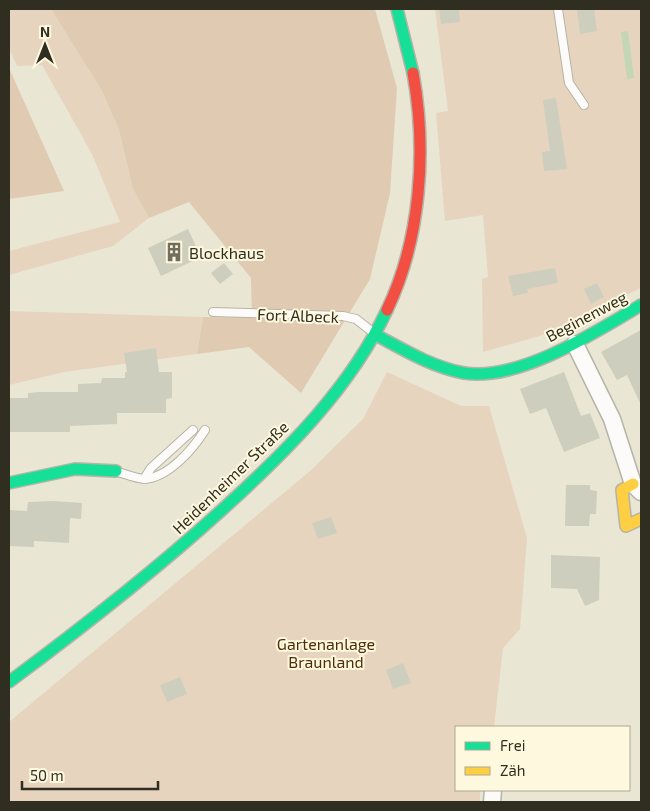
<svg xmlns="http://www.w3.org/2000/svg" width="650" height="811" font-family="'Exo 2',sans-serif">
<rect width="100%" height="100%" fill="#e9e6d4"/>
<!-- green -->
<g fill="#e7d4bf">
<polygon points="9,9 51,9 102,91 119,130 133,189 149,218 113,246 9,275 9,251 120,222 92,154 42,65 17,66 9,48"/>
<polygon points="435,9 641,9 641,288 543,335 483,352 482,279 488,277 483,215 445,221 436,113 448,111"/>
<polygon points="9,311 203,317 197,354 64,372 9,385"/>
<polygon points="387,372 461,406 489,406 527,538 520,629 503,648 494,727 456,727 456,790 480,790 480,802 9,802 9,722 310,471 363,419"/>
</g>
<!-- forest -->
<g fill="#e0cab2">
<polygon points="51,9 375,9 397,88 390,193 370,279 301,393 249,347 197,354 203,317 252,318 251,278 189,202 149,218 133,189 119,130 102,91"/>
<polygon points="9,68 64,191 9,199"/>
</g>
<!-- water -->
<polygon fill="#c3d6b6" points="628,31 634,78 627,79 621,32"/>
<!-- building -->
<g fill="#cdcebd">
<polygon points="439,9 459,9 460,22 441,24"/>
<polygon points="577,9 594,9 597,31 580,34"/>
<polygon points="556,98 567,169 544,171 542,152 550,151 543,100"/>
<polygon points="188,229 201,257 161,276 148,248"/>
<polygon points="224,263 233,274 220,284 211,273"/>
<polygon points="555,268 558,283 527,289 528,293 513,296 508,276"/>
<polygon points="597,283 604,297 591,304 584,289"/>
<polygon points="641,330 641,405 627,375 617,380 601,352"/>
<polygon points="156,348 159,372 172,372 172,398 166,399 166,413 117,413 117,424 70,426 70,432 9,432 9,398 28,398 28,393 40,392 78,392 78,384 101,383 102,378 125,378 125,372 127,372 124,353"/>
<polygon points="564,372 581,416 590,413 600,438 564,452 546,408 530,414 520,389"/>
<polygon points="566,485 590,485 590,490 597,491 596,514 590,514 589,526 565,526"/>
<polygon points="54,501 82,503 81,519 70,518 69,543 34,541 34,547 9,546 9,510 27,511 28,502"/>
<polygon points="331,517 337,533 318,539 312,523"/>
<polygon points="551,555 600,557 599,600 585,606 577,589 551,588"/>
<polygon points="403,663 411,683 393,689 386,670"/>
<polygon points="180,677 187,694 167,702 160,685"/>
</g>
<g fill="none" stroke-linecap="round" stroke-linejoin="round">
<defs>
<g id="lane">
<polyline points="558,9 569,83 584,105"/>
<polyline points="213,312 343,316 356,319 375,334"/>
<path d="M118,472C125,474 137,479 145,479C169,477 193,449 205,430"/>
<polyline points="144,479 151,468 193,430"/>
</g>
<g id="street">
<polyline points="575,344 612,419 633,484 641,492"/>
<polyline points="492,802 493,790"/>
</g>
<g id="fast">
<polyline points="397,9 413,73"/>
<path d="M376,335C404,350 432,367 464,373C518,382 596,332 641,305"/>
<polyline points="9,483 75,469 116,471"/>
<path d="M9,682C83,627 156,570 224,508C287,451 351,387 387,310"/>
</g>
<polyline id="slow" points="633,484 622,490 626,526 641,519"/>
<path id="jam" d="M387,310C421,239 427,150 413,73"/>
</defs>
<!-- lane casing -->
<use href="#lane" stroke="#b6b4a6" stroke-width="10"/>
<!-- street casing -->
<use href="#street" stroke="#b6b4a6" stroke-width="19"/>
<!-- fast casing -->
<use href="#fast" stroke="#b6b4a6" stroke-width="14"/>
<!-- slow casing -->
<use href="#slow" stroke="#b6b4a6" stroke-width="14"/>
<!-- jam casing -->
<use href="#jam" stroke="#b6b4a6" stroke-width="14"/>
<!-- lane -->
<use href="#lane" stroke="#fcfbf9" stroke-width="8"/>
<!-- street -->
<use href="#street" stroke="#fcfbf9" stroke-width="16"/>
<!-- fast -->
<use href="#fast" stroke="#16e098" stroke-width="11"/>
<!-- slow -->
<use href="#slow" stroke="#ffcf43" stroke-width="11"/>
<!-- jam -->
<use href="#jam" stroke="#f24e42" stroke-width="11"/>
</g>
<!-- icons -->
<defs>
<symbol id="building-bare" viewBox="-9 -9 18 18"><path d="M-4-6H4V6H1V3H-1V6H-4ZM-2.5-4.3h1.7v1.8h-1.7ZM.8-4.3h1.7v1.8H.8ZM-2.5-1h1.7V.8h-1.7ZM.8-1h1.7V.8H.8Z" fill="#716e60" stroke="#fef9de" stroke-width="2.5" paint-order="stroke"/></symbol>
</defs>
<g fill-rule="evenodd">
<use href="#building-bare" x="160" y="238" width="28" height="28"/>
</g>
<g text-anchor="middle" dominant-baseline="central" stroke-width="4" stroke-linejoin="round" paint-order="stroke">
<!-- poi labels -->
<g font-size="16" fill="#302e21" stroke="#fef9de" text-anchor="start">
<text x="189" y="252">Blockhaus</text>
</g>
<!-- street labels -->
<g font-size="16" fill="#302e21" stroke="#fef9de">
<text transform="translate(298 315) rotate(2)">Fort Albeck</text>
<text transform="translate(586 316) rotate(-28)">Beginenweg</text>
<text transform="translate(230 477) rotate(-44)">Heidenheimer Straße</text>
</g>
<!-- park labels -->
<g font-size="16" fill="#512c0a" stroke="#fef9de">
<text x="326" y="643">Gartenanlage<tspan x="326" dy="18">Braunland</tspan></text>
</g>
</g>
<!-- border -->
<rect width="650" height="811" fill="none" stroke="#302e21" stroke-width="20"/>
<!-- legend -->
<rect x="455" y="726" width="175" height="65" fill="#fef9de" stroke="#aca892"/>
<rect x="465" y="742" width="25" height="8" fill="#16e098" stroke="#aca892"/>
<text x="500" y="751" font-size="15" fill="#302e21">Frei</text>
<rect x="465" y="767" width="25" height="8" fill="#ffcf43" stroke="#aca892"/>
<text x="500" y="776" font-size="15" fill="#302e21">Zäh</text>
<!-- north arrow -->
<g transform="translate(45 45)" stroke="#fef9de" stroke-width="4" paint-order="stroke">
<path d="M0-4L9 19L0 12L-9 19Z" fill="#302e21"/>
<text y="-8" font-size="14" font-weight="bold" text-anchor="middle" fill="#302e21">N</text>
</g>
<!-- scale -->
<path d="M22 781v8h136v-8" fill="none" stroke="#302e21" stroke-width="2.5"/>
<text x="30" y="781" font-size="15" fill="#302e21" stroke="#fef9de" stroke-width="4" paint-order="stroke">50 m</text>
</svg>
